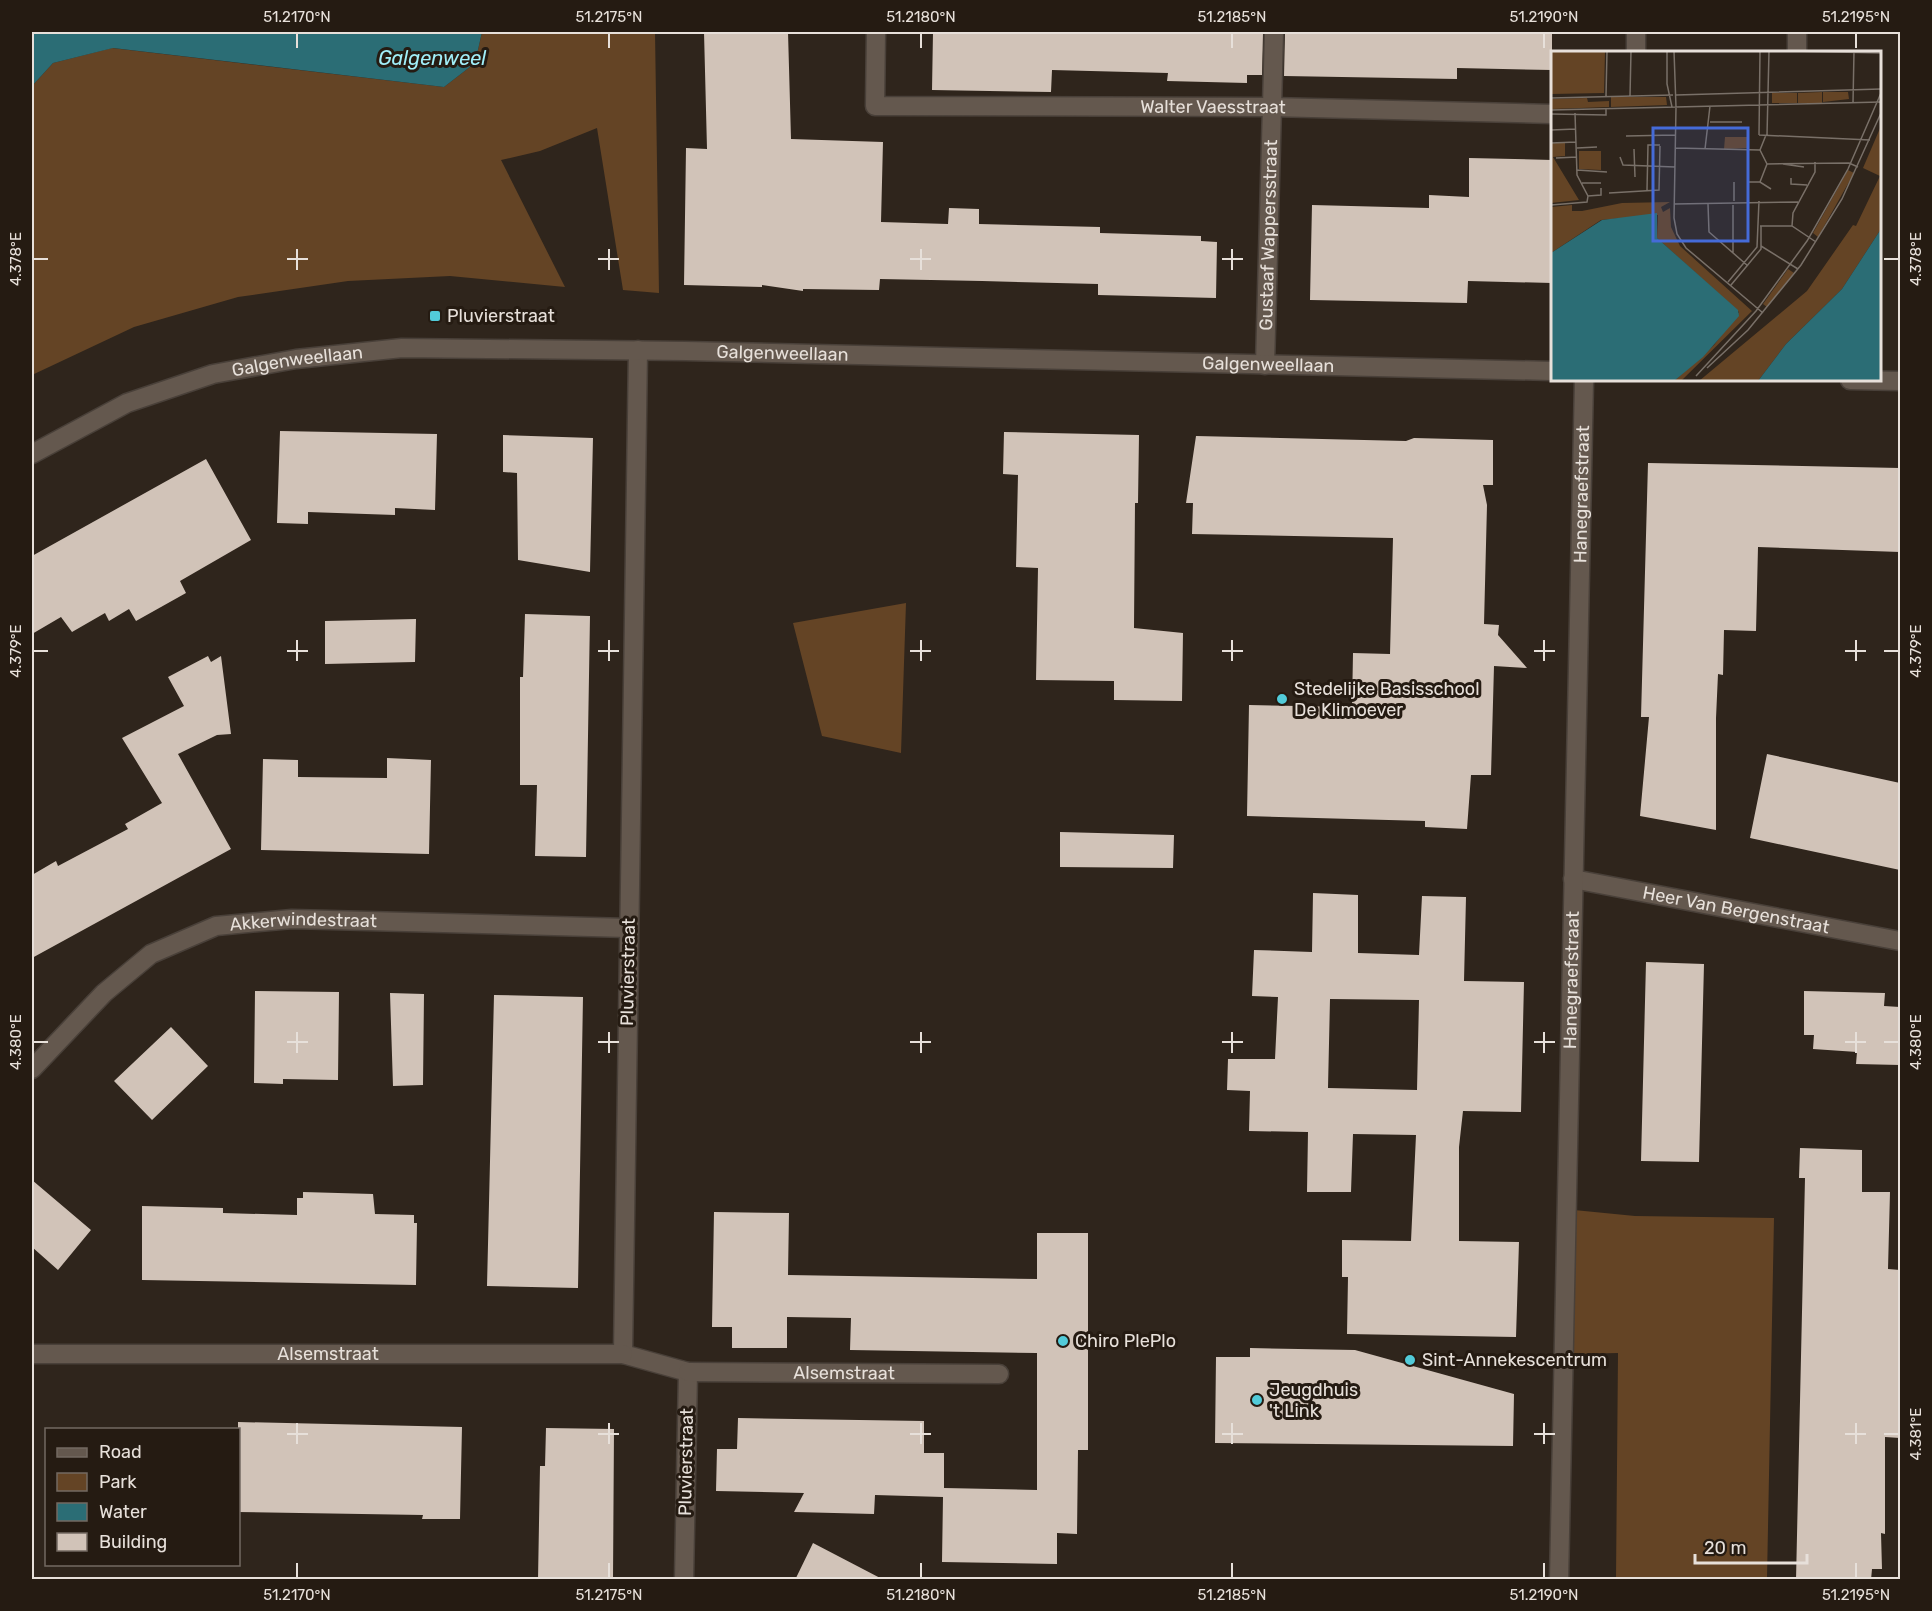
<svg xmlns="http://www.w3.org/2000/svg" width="1932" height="1611" font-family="Rubik,sans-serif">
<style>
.green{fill:#644425}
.water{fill:#2b6d75}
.building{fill:#d1c3b8;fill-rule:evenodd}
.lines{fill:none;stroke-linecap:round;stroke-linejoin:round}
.minor-casing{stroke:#494039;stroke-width:21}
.minor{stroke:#64584e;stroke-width:18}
.ticks{fill:none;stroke:#e7e0da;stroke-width:2}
.poi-dot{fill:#52cbd9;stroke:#251b12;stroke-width:2}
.labels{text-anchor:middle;stroke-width:6;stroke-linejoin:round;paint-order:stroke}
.street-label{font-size:18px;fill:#e7e0da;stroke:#251b12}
.poi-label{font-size:18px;fill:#e7e0da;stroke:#251b12;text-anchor:start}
.water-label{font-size:20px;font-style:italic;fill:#a1eff9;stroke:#251b12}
.inset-road{fill:none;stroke:#797068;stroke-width:1.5}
.view{fill:#456bd8;fill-opacity:0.15;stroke:#456bd8;stroke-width:3}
.inset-edge{fill:none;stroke:#e7e0da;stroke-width:3}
.neatline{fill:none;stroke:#e7e0da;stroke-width:2}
.ticks-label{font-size:15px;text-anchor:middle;fill:#e7e0da}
</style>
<rect width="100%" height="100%" fill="#2f251c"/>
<!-- green -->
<path class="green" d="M482 32H655L659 293 623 290 597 128 540 151 501 160 565 287 450 276 348 281 238 297 134 327 32 375V86L53 63 112 48 444 87 475 63Z
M906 603 901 753 822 736 793 623Z
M1574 1210 1635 1216 1774 1218 1767 1579H1616L1618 1353 1574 1354Z"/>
<!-- water -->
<path class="water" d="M32 32H482L475 63 444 87 113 48 53 63 32 86Z"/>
<!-- building -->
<path class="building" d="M704 32H788L791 139 883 142 881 222 948 224 949 208 979 209V224L1100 227V233L1201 236V241L1217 242 1216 298 1098 295V284L982 281 880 279 879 290 803 289V291L762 285V287L684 285 686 148 707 149Z
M933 32 1263 33 1262 75H1247V83L1167 81 1168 73 1052 70 1051 92 932 90Z
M1300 32H1552V70L1457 68V79L1284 76 1285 34H1300Z
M1469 158 1552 160V283L1468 281 1467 303 1310 300 1312 205 1429 208V195L1469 197Z
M280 431 437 434 435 510 395 508V515L308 512V524L277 523Z
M1004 432 1139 435 1138 503H1135L1134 628 1183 633 1182 701 1114 700V681L1036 680 1038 568 1016 567 1018 475 1003 474Z
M503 435 593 438 590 572 518 560 517 473 503 472Z
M1196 436 1406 441 1414 438 1493 440V485H1483L1487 505 1484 624 1499 625 1498 635 1527 668 1494 666 1491 775H1471L1467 829 1425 827V821L1247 816 1249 705 1352 707 1353 653 1390 654 1393 538 1192 534 1193 503H1186Z
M206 459 251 540 180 581 186 593 136 621 129 609 109 621 105 613 72 632 61 617 32 634V556Z
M1648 463 1900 468V552L1758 547 1756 631 1724 630 1723 675 1718 674 1716 718V830L1640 816 1649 717H1641Z
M525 614 590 616 586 857 535 856 537 785H520V677H523Z
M416 619 415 662 325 664V621Z
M208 656 211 662 221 656 231 734 217 735 178 754 231 849 32 958V875L56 861 58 866 128 829 125 824 162 803 122 738 184 706 168 677Z
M1767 754 1900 783V870L1750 838Z
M387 758 431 760 429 854 261 850 263 759 298 760V777L387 778Z
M1060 832 1174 835 1173 868 1060 867Z
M1313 893 1358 895V953L1419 955 1422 896 1466 897 1464 981 1524 982 1521 1112 1463 1111 1459 1147V1241L1519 1242 1516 1337 1347 1334 1348 1277H1342V1240L1411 1241 1416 1135 1353 1134 1351 1192H1307L1308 1132 1249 1131 1250 1091 1227 1090 1228 1059H1275L1278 997 1252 996 1254 950 1312 952ZM1330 999 1419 1000 1417 1090 1328 1088Z
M1646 962 1704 964 1699 1162 1641 1161Z
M255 991 339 992 338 1080 283 1079V1084L254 1083Z
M1804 991 1885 993 1884 1006 1900 1007V1065L1856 1064 1857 1052 1813 1049 1814 1035H1804Z
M390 993 424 994 423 1085 393 1086Z
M494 995 583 997 578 1288 487 1286Z
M171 1027 208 1066 152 1120 114 1081Z
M1800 1148 1862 1150V1192H1890L1888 1269 1900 1270V1438L1885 1437V1534L1881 1533 1882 1569H1872L1871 1580H1796L1805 1178H1799Z
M32 1180 91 1230 58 1270 32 1247Z
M303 1192 373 1194 375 1214 414 1215V1223H417L416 1285 142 1280V1206L223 1208V1213L297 1215V1198H303Z
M714 1212 789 1213 788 1275 1037 1279V1233H1088V1450H1078L1077 1534 1057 1533V1564L942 1562 943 1497 875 1495 874 1514 794 1512 804 1493 716 1491 717 1449H737L738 1418 924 1421V1453H944V1488L1037 1490V1353L850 1350 851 1318 787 1317V1348H732V1327H712Z
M1250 1348 1355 1350 1514 1394 1513 1446 1215 1443 1216 1357H1250Z
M238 1422 462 1427 460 1519H422L423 1515 238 1512Z
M546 1428 614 1429 613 1580H538L540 1466H545Z
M813 1543 884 1580H795Z"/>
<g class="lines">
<!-- minor casing -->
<g class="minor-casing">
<g id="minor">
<path id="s1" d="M876 32 875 106 1271 107 1552 114"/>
<path d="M1797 32V52"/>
<path d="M1636 52V32"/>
<path d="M638 350 623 1354 688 1372 684 1580"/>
<path id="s2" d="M1265 365 1274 32"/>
<path d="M1850 380 1900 381"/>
<path id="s3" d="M32 454 127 403 213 374 296 359 402 348 685 351 1552 371"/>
<path id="s4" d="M1573 879 1900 941"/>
<path id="s5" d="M32 1069 104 993 151 954 216 926 292 919 628 928"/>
<path id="s6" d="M32 1354H623"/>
<path id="s7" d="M688 1372 999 1374"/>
<path id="s8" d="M1559 1580 1584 380"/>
</g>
</g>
<!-- minor -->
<use href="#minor" class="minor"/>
</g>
<!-- ticks -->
<path class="ticks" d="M297 33V48M609 33V48M921 33V48M1232 33V48M1544 33V48M1856 33V48M297 249V270M609 249V270M921 249V270M1232 249V270M33 259H48M287 259H308M598 259H619M910 259H931M1222 259H1243M1884 259H1899M297 640V661M609 640V661M921 640V661M1232 640V661M1544 640V661M1856 640V661M33 651H48M287 651H308M598 651H619M910 651H931M1222 651H1243M1534 651H1555M1845 651H1866M1884 651H1899M297 1032V1053M609 1032V1053M921 1032V1053M1232 1032V1053M1544 1032V1053M1856 1032V1053M33 1042H48M287 1042H308M598 1042H619M910 1042H931M1222 1042H1243M1534 1042H1555M1845 1042H1866M1884 1042H1899M297 1423V1444M609 1423V1444M921 1423V1444M1232 1423V1444M1544 1423V1444M1856 1423V1444M287 1434H308M598 1434H619M910 1434H931M1222 1434H1243M1534 1434H1555M1845 1434H1866M1884 1434H1899M297 1563V1578M609 1563V1578M921 1563V1578M1232 1563V1578M1544 1563V1578M1856 1563V1578"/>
<!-- markers -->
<g class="poi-dot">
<rect x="429" y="310" width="12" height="12" rx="3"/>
<circle cx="1282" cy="699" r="6"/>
<circle cx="1063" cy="1341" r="6"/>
<circle cx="1410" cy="1360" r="6"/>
<circle cx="1257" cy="1400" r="6"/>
</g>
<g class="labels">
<!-- street labels -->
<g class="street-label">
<text dy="6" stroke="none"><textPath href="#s1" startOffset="412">Walter Vaesstraat</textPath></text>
<text dy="6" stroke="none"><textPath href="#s2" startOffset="130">Gustaaf Wappersstraat</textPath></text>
<text dy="6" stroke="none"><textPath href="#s3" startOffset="770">Galgenweellaan</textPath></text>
<text dy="6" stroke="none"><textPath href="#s3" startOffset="284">Galgenweellaan</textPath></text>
<text dy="6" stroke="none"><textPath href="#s3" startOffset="1256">Galgenweellaan</textPath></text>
<text dy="6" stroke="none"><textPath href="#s8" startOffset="1086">Hanegraefstraat</textPath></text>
<text dy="6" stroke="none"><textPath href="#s4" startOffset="166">Heer Van Bergenstraat</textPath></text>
<text dy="6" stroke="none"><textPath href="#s5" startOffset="324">Akkerwindestraat</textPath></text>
<text transform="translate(628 972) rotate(-89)" y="6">Pluvierstraat</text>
<text dy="6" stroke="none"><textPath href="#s8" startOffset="600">Hanegraefstraat</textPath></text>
<text dy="6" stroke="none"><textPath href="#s6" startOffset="296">Alsemstraat</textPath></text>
<text dy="6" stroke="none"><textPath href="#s7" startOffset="156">Alsemstraat</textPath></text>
<text transform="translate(686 1462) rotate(-89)" y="6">Pluvierstraat</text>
</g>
<!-- poi labels -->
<g class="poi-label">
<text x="447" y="322">Pluvierstraat</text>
<text x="1294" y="695">Stedelijke Basisschool<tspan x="1294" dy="21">De Klimoever</tspan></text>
<text x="1075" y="1347">Chiro PlePlo</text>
<text x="1422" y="1366">Sint-Annekescentrum</text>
<text x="1269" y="1396">Jeugdhuis<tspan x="1269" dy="21">'t Link</tspan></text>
</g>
<!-- water labels -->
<g class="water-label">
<text x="432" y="65">Galgenweel</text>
</g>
</g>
<!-- overview -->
<g transform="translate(1551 51)">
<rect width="330" height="330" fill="#2f251c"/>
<path d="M0 0H54L53 42 0 43ZM271 41V52H247V42ZM272 41H297L298 48 272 51ZM221 42H246V52H221ZM60 46H115L116 54 60 56ZM36 47 37 51 58 50V56L0 58V48ZM330 75V178L291 238 235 293 207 330H148L256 240 302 174 305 175 329 125 312 117ZM174 86H198V97L173 98ZM0 92H14V105L2 106 28 149 0 152ZM28 100H50V119L28 118ZM297 119 303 122 267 186 262 182ZM119 151 110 156 112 161 119 157 120 176 129 195 201 260 130 330H123L163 294 188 261 106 187 107 164 50 169 0 202V156L21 154V160H31L71 152ZM237 218 243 222 216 256 212 253Z" fill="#644425"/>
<path d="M106 162V187L187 259 188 265 152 306 123 330H0V202L51 169ZM330 178V330H207L235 293 291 238Z" fill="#2b6d75"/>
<path class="inset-road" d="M116 0V33L121 56M240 0 330 2M125 44 330 38M55 45 56 0M79 45 80 0M0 47 122 44M302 52 303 0M0 59 125 56 123 0M24 62 26 124 37 145 50 144V137M0 63 55 64V58M159 71H191M0 79 25 78M208 84 319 89M208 84 209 0M216 84 218 0M75 85 124 84M0 92 25 91M26 97 46 96M124 97 209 99M83 98 84 126M154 98 159 55M69 106 72 114 124 116M5 107 26 106M216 113 298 112 307 116M232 113 253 116M26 119 56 121M240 127V133L256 134M196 131H209L220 138M209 131 216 113 209 99 215 84M31 132H50M96 139 97 94H109M58 142 108 139 109 95M183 150V131M123 153 247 151M157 153 158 181 197 215M0 154 36 151 37 145M209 175H241L265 191M241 175 242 162 264 121V111M210 195 247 218M182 202V154M177 231 206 196 208 150M180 234 210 198V175M212 262 135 197 126 183 123 167 125 56 330 51M156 317 197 279 250 214 291 148 330 62M145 325 205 260 256 190 297 118 330 42"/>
<path class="view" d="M102 77H197V190H102Z"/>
<rect width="330" height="330" class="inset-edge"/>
</g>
<!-- border -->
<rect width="1932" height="1611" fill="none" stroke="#251b12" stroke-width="66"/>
<!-- legend -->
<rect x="45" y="1428" width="195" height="138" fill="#251b12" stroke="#736a62" stroke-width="1.5"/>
<rect x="57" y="1448" width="30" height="9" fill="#64584e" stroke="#736a62" stroke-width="1.5"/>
<text x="99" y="1458" font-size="18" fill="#e7e0da">Road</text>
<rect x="57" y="1473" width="30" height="18" fill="#644425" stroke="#736a62" stroke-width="1.5"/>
<text x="99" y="1488" font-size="18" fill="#e7e0da">Park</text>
<rect x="57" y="1503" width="30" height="18" fill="#2b6d75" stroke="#736a62" stroke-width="1.5"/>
<text x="99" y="1518" font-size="18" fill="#e7e0da">Water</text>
<rect x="57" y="1533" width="30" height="18" fill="#d1c3b8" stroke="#736a62" stroke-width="1.5"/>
<text x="99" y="1548" font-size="18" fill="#e7e0da">Building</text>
<!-- scale -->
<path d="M1695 1554v9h112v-9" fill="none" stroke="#e7e0da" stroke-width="3"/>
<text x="1704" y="1554" font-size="18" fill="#e7e0da" stroke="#251b12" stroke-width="4.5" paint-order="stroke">20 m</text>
<rect x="33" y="33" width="1866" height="1545" class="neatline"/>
<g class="ticks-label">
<text x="297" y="22">51.2170°N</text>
<text x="609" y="22">51.2175°N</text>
<text x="921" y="22">51.2180°N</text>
<text x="1232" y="22">51.2185°N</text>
<text x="1544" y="22">51.2190°N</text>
<text x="1856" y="22">51.2195°N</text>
<text transform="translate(1916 259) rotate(-90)" y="5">4.378°E</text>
<text transform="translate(16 259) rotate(-90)" y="5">4.378°E</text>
<text transform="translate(1916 651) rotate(-90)" y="5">4.379°E</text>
<text transform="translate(16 651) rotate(-90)" y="5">4.379°E</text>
<text transform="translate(1916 1042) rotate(-90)" y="5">4.380°E</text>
<text transform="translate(16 1042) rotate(-90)" y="5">4.380°E</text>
<text transform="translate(1916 1434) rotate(-90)" y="5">4.381°E</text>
<text x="297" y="1600">51.2170°N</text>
<text x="609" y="1600">51.2175°N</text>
<text x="921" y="1600">51.2180°N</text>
<text x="1232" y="1600">51.2185°N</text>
<text x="1544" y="1600">51.2190°N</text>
<text x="1856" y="1600">51.2195°N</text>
</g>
</svg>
